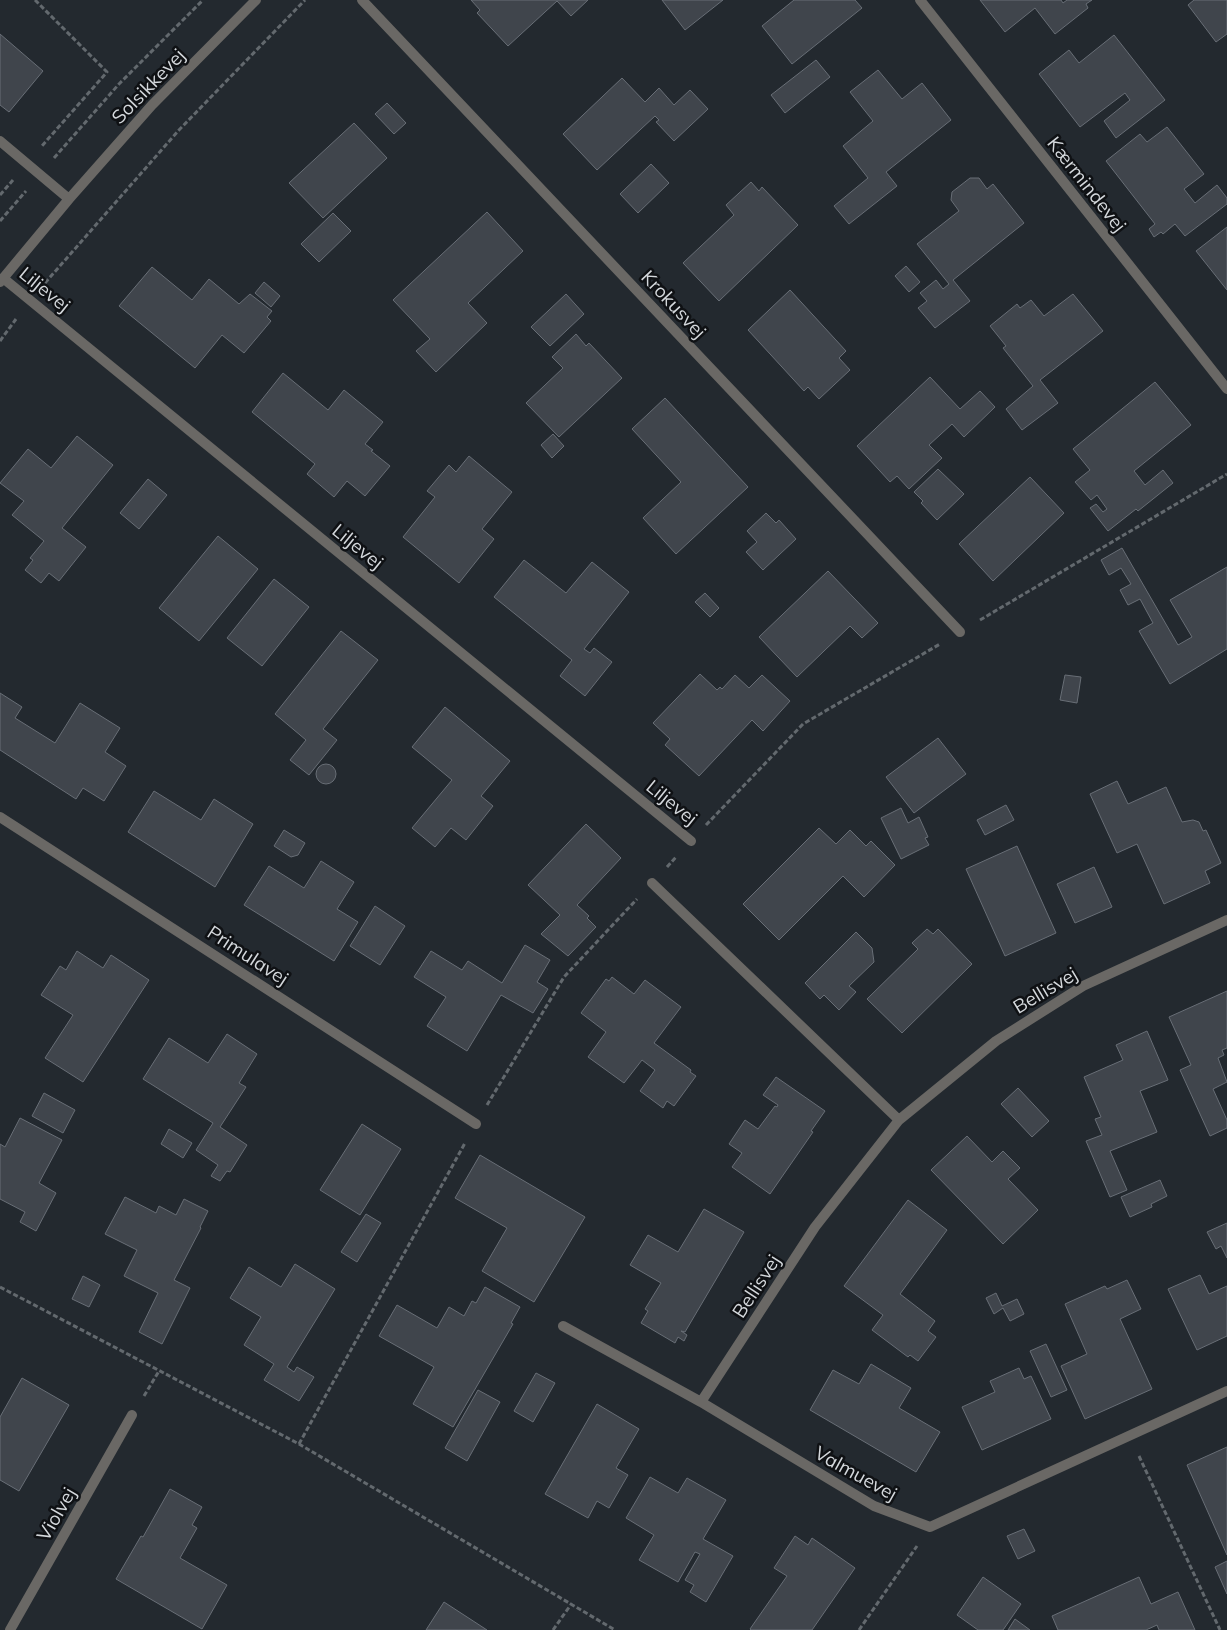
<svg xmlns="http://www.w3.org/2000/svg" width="1227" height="1630" font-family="Mulish,sans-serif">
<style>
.building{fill:#40454c;stroke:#686e76}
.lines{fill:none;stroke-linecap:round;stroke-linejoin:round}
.path{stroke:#63696e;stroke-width:3;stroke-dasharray:5 2.5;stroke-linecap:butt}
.minor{stroke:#6a6865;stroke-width:10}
.labels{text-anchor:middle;stroke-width:5;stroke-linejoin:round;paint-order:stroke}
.street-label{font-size:19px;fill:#d4d8dc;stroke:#0f1114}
</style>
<rect width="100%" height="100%" fill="#23292f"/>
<!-- building -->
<path class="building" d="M471 0H588L571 16 557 1 508 46 477 13 480 10Z
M662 0H723L685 30Z
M794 0H855L862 8 792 64 762 26Z
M980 0H1061L1063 3 1067 0H1092L1086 4 1088 8 1055 34 1035 8 1005 32Z
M1194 0H1227V34L1216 42 1188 5Z
M0 34 43 71 9 112 0 105Z
M1114 35 1165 100 1116 138 1104 121 1130 100 1125 93 1080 127 1039 74 1069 50 1079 63Z
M816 60 830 77 785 113 771 95Z
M878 70 902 99 922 83 951 120 886 172 897 186 849 224 834 206 868 178 843 146 873 121 850 92Z
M622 78 645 102 659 88 674 105 690 90 708 109 674 141 656 122 659 120 655 116 597 170 563 134Z
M387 103 406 123 394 134 375 114Z
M354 123 387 158 323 218 289 183Z
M1167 127 1204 174 1184 189 1195 203 1217 185 1227 198V204L1185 236 1175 224 1163 234 1161 232 1154 237 1149 229 1155 224 1106 161 1140 134 1147 142Z
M651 164 669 183 638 213 620 194Z
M970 178H979L987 189 993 184 1024 223 953 280 970 301 935 328 918 308 927 301 920 293 936 280 943 289 949 284 917 244 959 211 951 200 952 192Z
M751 182 759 191 762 187 798 225 719 301 683 263 734 215 726 205Z
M487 212 523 251 468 303 487 323 436 372 416 351 430 339 393 300Z
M333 213 351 231 319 262 301 244Z
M1227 227V290L1196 251Z
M906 266 920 282 909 292 895 276Z
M152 267 192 300 209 279 239 304 250 294 272 311 267 317 271 321 244 353 222 335 195 368 119 306Z
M264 282 280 296 271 307 255 293Z
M790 290 846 351 839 358 850 370 819 399 808 387 804 391 748 330Z
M566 294 584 314 550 346 531 327Z
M1073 294 1103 331 1040 380 1058 403 1022 430 1006 409 1033 386 1003 348 1006 346 990 326 1017 304 1020 308 1031 300 1044 316Z
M576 334 586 346 589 343 622 378 559 437 526 403 563 368 552 357Z
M283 373 328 410 344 390 383 422 365 444 373 450 371 451 390 466 365 496 347 481 334 497 307 474 315 464 252 412Z
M930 377 960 409 980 391 995 407 964 437 952 424 929 445 942 458 909 489 897 476 890 482 857 446Z
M1155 382 1191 425 1134 471 1145 485 1163 470 1173 483 1138 511 1136 509 1108 531 1090 508 1096 504 1103 512 1107 509 1097 495 1091 500 1075 482 1090 470 1073 449Z
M665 398 748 487 676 554 643 518 681 482 632 429Z
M553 434 564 446 552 458 541 445Z
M77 436 113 465 62 528 86 547 59 581 49 573 41 583 25 570 33 560 30 558 44 541 12 515 24 501 0 483 28 449 51 468Z
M469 456 512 492 482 529 494 539 459 583 403 537 435 497 427 491 449 465 456 472Z
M938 469 964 494 937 520 921 503 923 501 914 492Z
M1030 477 1064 513 993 581 959 544Z
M148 479 167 495 139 529 120 513Z
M766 513 776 523 779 520 796 539 763 570 746 552 757 542 747 531Z
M218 536 258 569 199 641 159 608Z
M1122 548 1178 645 1192 637 1170 600 1227 567V649L1170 684 1139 631 1153 623 1140 599 1128 605 1120 590 1131 584 1121 568 1109 575 1101 560Z
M524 560 566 593 592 562 629 592 584 649 590 653 594 648 612 662 585 696 560 676 572 660 494 597Z
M828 571 878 623 862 638 850 626 797 677 759 637Z
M274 579 309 607 262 666 227 638Z
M705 593 719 608 710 617 695 602Z
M341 631 378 660 323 729 337 740 309 775 290 760 306 740 275 714Z
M700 674 717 690 720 687 722 689 735 675 749 688 762 675 790 701 763 731 752 720 699 776 665 745 670 739 653 723Z
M1065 675 1081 677 1077 703 1060 700Z
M0 693 22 707 15 718 55 743 80 703 120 728 105 752 126 766 104 801 83 788 76 799 0 750Z
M445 707 510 761 481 796 493 806 466 840 451 828 435 847 412 828 452 780 412 747Z
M938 738 966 774 914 813 886 777Z
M316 774a10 10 0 1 1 20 0a10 10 0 1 1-20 0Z
M1117 781 1128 804 1166 787 1182 822 1193 820 1199 822 1203 831 1206 830 1221 863 1205 871 1210 883 1164 904 1137 844 1117 853 1090 794Z
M154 791 201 820 214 799 253 824 215 887 128 832Z
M1006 805 1014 820 985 835 977 820Z
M901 808 908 823 919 817 928 837 925 838 929 845 901 859 881 818Z
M586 824 621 858 577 905 589 916 587 918 596 927 568 956 541 934 560 915 528 885Z
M819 828 836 844 850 830 866 846 871 841 895 865 864 897 843 876 779 940 743 904Z
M284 830 305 843 298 855 291 857 274 846Z
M1017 846 1056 933 1005 956 966 869Z
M321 861 354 882 337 909 358 922 334 961 244 905 269 866 304 888Z
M1094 867 1112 907 1075 923 1057 884Z
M375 906 405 926 380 965 350 946Z
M927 929 933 934 938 929 972 964 902 1033 867 999 918 949 912 943Z
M856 932 872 948 874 962 849 986 856 992 839 1010 824 995 820 999 805 983Z
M525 945 550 960 537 982 548 989 533 1013 501 995 467 1051 427 1026 446 997 414 977 431 951 462 970 468 961 502 983Z
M77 951 103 968 111 955 149 980 83 1082 45 1058 73 1015 41 995 60 966 66 970Z
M612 977 634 994 645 980 681 1007 654 1043 691 1070 690 1072 696 1076 674 1106 667 1101 663 1108 640 1091 655 1070 642 1060 624 1083 588 1057 606 1032 581 1013 606 979 609 981Z
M1227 991V1048L1222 1050 1224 1055 1218 1058 1227 1082 1213 1089 1227 1120V1128L1210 1136 1180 1070 1191 1065 1169 1017Z
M1147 1031 1168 1080 1140 1091 1157 1132 1110 1151 1127 1190 1110 1197 1086 1141 1102 1135 1095 1119 1101 1117 1084 1077 1123 1060 1116 1045Z
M227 1034 257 1054 239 1083 246 1087 220 1127 247 1145 230 1172 227 1171 220 1181 211 1176 218 1165 196 1150 213 1123 143 1079 169 1038 208 1063Z
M776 1077 825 1111 811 1131 813 1132 770 1194 732 1167 742 1153 729 1144 745 1120 758 1129 775 1106 777 1107 778 1105 763 1095Z
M1018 1088 1049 1121 1032 1137 1001 1104Z
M44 1093 75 1110 63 1133 32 1116Z
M20 1118 62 1140 39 1183 56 1193 36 1231 20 1222 25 1212 0 1199V1144L5 1147Z
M362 1124 401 1149 360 1215 320 1190Z
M169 1129 192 1143 183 1158 161 1144Z
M967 1136 992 1162 1003 1151 1020 1168 1008 1179 1038 1210 1003 1244 931 1170Z
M480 1155 585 1217 534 1302 482 1271 507 1228 455 1198Z
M1160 1180 1167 1196 1151 1204 1152 1207 1130 1217 1121 1197Z
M125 1197 156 1213 159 1206 176 1215 184 1199 208 1211 200 1227 201 1228 174 1280 190 1288 162 1344 139 1332 158 1293 124 1276 137 1250 105 1234Z
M908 1200 947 1230 900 1294 935 1321 928 1331 936 1337 918 1361 910 1355 908 1357 872 1330 883 1315 844 1286Z
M704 1209 744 1232 685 1332 681 1331 687 1335 684 1341 678 1337 675 1343 641 1323 648 1311 645 1309 661 1283 630 1265 648 1235 678 1252Z
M366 1214 381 1223 357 1262 341 1252Z
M1227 1223V1258L1221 1246 1216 1249 1207 1232Z
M295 1264 335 1289 287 1367 294 1372 297 1367 314 1377 299 1401 264 1380 274 1364 244 1345 261 1317 230 1298 249 1267 281 1287Z
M1200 1275 1209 1294 1227 1286V1336L1197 1350 1168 1289Z
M83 1276 100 1285 89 1307 72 1299Z
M1127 1280 1141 1309 1120 1319 1152 1389 1085 1419 1061 1366 1087 1354 1065 1304 1105 1286 1107 1289Z
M485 1287 520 1307 511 1323 513 1324 453 1427 413 1404 434 1367 379 1336 397 1305 437 1328 449 1307 464 1316 472 1301 476 1303Z
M996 1293 1002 1306 1017 1299 1024 1314 1010 1321 1003 1308 994 1314 986 1298Z
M1046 1344 1067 1390 1051 1397 1030 1351Z
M871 1364 911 1388 899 1408 940 1432 916 1472 810 1410 833 1370 859 1384Z
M1019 1368 1024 1379 1031 1376 1051 1419 982 1450 962 1407 995 1392 990 1381Z
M536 1373 555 1383 533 1422 514 1411Z
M22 1378 69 1405 19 1491 0 1480V1417Z
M478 1390 500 1402 467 1461 445 1448Z
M597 1404 639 1429 616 1468 628 1475 609 1508 597 1501 588 1518 545 1494Z
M1227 1447V1555L1187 1465Z
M650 1477 678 1493 687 1478 726 1500 703 1539 733 1556 706 1602 690 1592 694 1585 685 1580 700 1554 695 1552 678 1582 639 1560 654 1535 626 1518Z
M170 1489 202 1507 192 1525 197 1528 180 1558 227 1585 202 1629 116 1579 141 1536 143 1537Z
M1024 1529 1035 1551 1018 1559 1007 1536Z
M795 1536 808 1545 812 1538 855 1568 812 1630H751L750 1629 787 1576 774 1568Z
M1227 1561V1594L1215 1567Z
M983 1577 1021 1604 1003 1630H978L957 1615Z
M1139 1577 1151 1604 1178 1592 1195 1630H1159L1157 1625 1146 1630H1058L1052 1616Z
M444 1602 487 1630H426Z
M1015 1619 1030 1630H1008Z"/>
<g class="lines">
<!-- path -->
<path class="path" d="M35 0 107 72 41 147
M54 158 119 84 203 0
M0 195 13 180
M0 221 26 191
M45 283 179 130 305 0
M0 341 16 319
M980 620 1227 474
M706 825 803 724 940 644
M667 867 676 857
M487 1105 564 977 637 899
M0 1287 299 1444 615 1630
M144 1396 159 1371
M299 1444 465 1143
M1139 1456 1220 1630
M553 1630 572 1603
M859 1630 917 1546"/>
<!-- minor -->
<path class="minor" d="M362 0 960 632
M920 0 1227 389
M0 141 69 199
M3 278 691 841
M0 282 69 199 152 105 256 0
M0 817 476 1124
M652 883 899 1120
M563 1326 701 1402 874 1506 930 1527 1227 1391
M701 1402 815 1227 899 1120 996 1041 1083 986 1227 920
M10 1630 132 1415"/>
</g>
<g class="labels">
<!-- street labels -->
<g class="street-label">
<text transform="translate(148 86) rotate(-46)" y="7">Solsikkevej</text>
<text transform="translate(1087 184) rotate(52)" y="7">Kærmindevej</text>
<text transform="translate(45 289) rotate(39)" y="7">Liljevej</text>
<text transform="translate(674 304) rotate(47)" y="7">Krokusvej</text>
<text transform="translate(358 546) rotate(39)" y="7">Liljevej</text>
<text transform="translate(672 802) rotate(39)" y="7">Liljevej</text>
<text transform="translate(248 955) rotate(33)" y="7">Primulavej</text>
<text transform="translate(1045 990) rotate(-31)" y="7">Bellisvej</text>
<text transform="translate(756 1286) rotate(-57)" y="7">Bellisvej</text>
<text transform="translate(856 1473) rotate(29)" y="7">Valmuevej</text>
<text transform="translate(56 1514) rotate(-60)" y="7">Violvej</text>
</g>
</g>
</svg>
